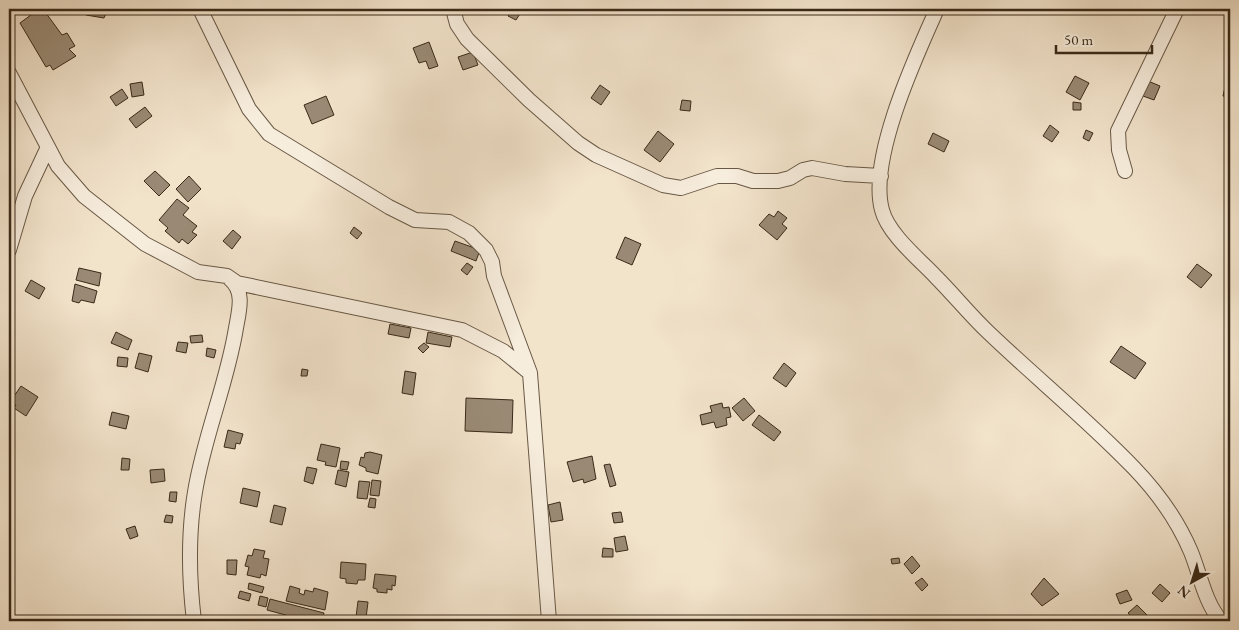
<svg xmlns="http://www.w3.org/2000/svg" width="1239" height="630" font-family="'EB Garamond',serif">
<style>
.building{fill:#9a8a75;stroke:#3a2a18}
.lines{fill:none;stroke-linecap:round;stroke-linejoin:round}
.minor-casing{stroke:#685845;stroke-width:16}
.minor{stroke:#f7eddd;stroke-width:14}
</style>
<rect width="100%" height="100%" fill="#f2e3cb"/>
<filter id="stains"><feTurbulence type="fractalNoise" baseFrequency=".004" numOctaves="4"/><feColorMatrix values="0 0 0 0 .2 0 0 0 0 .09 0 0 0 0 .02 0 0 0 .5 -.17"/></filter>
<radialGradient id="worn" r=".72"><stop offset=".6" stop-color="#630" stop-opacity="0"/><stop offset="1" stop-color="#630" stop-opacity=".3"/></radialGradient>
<!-- building -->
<path class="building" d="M39 9H43L62 35 67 33 75 46 69 49 76 56 53 70 50 65 46 67 20 23Z
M86 9H108L104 18 86 15Z
M512 9H523L516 20 508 16Z
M429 42 438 66 429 69 426 61 419 63 413 48Z
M473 52 478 65 463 70 458 57Z
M1075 76 1089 83 1080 100 1066 92Z
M1148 81 1160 86 1154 100 1143 96Z
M142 82 144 95 132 97 130 84Z
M600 85 610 92 601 105 591 98Z
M1225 87 1230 88V98L1223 96Z
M122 89 128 98 116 106 110 97Z
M326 96 334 115 312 124 304 105Z
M682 100 691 101 690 111 680 110Z
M1073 102 1081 103V110H1073Z
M145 107 152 116 136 128 129 119Z
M1050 125 1059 132 1052 142 1043 136Z
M1086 130 1093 133 1089 141 1083 138Z
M658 131 674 144 660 162 644 150Z
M933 133 949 141 944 152 928 144Z
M155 171 170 185 159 196 144 181Z
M189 176 201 189 188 202 176 189Z
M177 199 189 208 183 215 197 226 192 232 197 235 188 244 182 239 179 243 165 231 168 228 159 220Z
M778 211 787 218 782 224 787 228 777 240 759 225 769 214 774 217Z
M354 227 362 233 357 239 350 233Z
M233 230 241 237 232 249 223 241Z
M625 237 641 244 632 265 616 258Z
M455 241 480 250 476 261 451 251Z
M467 263 473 267 467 275 461 270Z
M1197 264 1212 275 1201 288 1187 277Z
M79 268 101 273 99 286 76 280Z
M31 280 45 288 39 299 25 291Z
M75 284 97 291 94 303 81 300 79 303 72 301Z
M390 324 411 328 409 338 388 334Z
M116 332 132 340 128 350 111 343Z
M428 332 452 337 450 347 426 343Z
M202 335 203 342 191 343 190 336Z
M178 342 188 343 186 353 176 351Z
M424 343 429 347 423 353 418 348Z
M1121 346 1146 363 1135 379 1110 362Z
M207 348 216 350 214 358 206 356Z
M139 353 152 356 148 372 135 368Z
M118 357 128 358 127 367 117 366Z
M784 363 796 373 786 387 773 378Z
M302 369 308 370 307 376H301Z
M405 371 416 373 413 395 402 393Z
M21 386 38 397 26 416 14 408 16 405 10 402Z
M466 398 513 400 512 433 465 431Z
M744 398 755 411 743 421 732 408Z
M722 403 723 408 729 407 731 417 726 418 727 425 716 428 714 422 702 425 700 415 712 412 710 406Z
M112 412 129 416 126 429 109 425Z
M759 415 781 432 774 441 752 425Z
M228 430 243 434 240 444 236 443 235 449 224 447Z
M321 444 340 448 336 467 325 465 326 462 317 460Z
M370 452 382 455 378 474 366 471V468L359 465 361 457 364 458 365 453Z
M592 456 596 479 584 483 583 479 573 482 567 462Z
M122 458 130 459 129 470H121Z
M341 461 349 462 347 470 340 469Z
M610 464 616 485 610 487 604 465Z
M307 467 317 469 313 484 304 481Z
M164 469 165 481 151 483 150 470Z
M338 470 349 472 346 487 335 484Z
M372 480 381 481 379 496 370 495Z
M359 481 370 482 367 499 357 498Z
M243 488 260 492 257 507 240 503Z
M170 492H177L176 502 169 501Z
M370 498 376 499 375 508 368 507Z
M560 502 563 520 551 522 548 505Z
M274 505 286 508 282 525 270 522Z
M621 512 623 522 614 523 612 513Z
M166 515 173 516 172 523 164 522Z
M135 526 138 536 130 539 126 529Z
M625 536 628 550 616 552 614 538Z
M603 548 613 549V557H602Z
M254 549 265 551 263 558 269 559 266 576 261 574 260 578 247 575 249 567 245 566 248 555 252 556Z
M912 556 920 566 912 574 904 564Z
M899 558 900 563 892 564 891 559Z
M227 560H237L236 575 227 574Z
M341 562 366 564 365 580H358L357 584 346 583V579L340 578Z
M375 574 396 576 395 586 392 585V590L387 589V593L377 592V589L373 588Z
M922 578 928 585 922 591 915 583Z
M1044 578 1059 594 1042 606 1031 594Z
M249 583 264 587 262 593 248 589Z
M1160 584 1170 593 1162 602 1152 593Z
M290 586 300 589 299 593 304 595 305 590 313 592 314 588 328 592 325 610 286 601Z
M1127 590 1132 600 1120 604 1116 594Z
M240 591 251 594 249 601 238 598Z
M260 596 268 598 266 607 258 605Z
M270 599 324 613 322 621H308L267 610Z
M358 601 368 602 366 618 356 617Z
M1137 605 1150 618 1147 621H1135L1128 613Z
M272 616 279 617 278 621H271Z"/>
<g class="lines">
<!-- minor casing -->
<g class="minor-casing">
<path id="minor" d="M200 9 249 109 269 134 389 207 415 220 449 222 469 233 486 250 492 262 494 276 530 373
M453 9 457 24 467 39 529 100 578 143 596 155 663 185 681 188 717 176H737L753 181H778L790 178 803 170 812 168 845 174 881 176
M937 9C916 56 868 159 882 210 888 234 920 260 936 277 954 295 970 315 988 332 1036 378 1088 420 1134 468 1158 493 1178 521 1191 552 1200 574 1205 603 1221 621
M9 73 58 166 84 196 145 244 198 272 227 276 237 283 462 330 503 351 530 373 549 621
M1125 171 1119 150 1118 131 1177 9
M9 250 25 196 48 147
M194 621C189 579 188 534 195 492 204 436 227 384 236 328 239 311 245 291 230 279"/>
</g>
<!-- minor -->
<use href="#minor" class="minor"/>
</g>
<!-- margin -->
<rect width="1239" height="630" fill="none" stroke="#f2e3cb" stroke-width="30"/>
<rect x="10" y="10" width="1219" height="610" fill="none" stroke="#3a2a18" stroke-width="2.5"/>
<rect x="15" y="15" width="1209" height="600" fill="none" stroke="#3a2a18"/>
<!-- north arrow -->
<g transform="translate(1192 582) rotate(219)" stroke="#f7eddd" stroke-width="4" paint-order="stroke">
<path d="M0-4L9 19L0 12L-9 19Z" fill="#3a2a18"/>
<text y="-8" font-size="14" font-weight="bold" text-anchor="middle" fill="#3a2a18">N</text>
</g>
<!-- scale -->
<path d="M1056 45v8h96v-8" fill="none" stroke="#3a2a18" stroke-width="2.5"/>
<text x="1064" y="45" font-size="15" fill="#3a2a18" stroke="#f7eddd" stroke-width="4" paint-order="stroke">50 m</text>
<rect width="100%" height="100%" filter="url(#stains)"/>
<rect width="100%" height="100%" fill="url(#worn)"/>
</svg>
